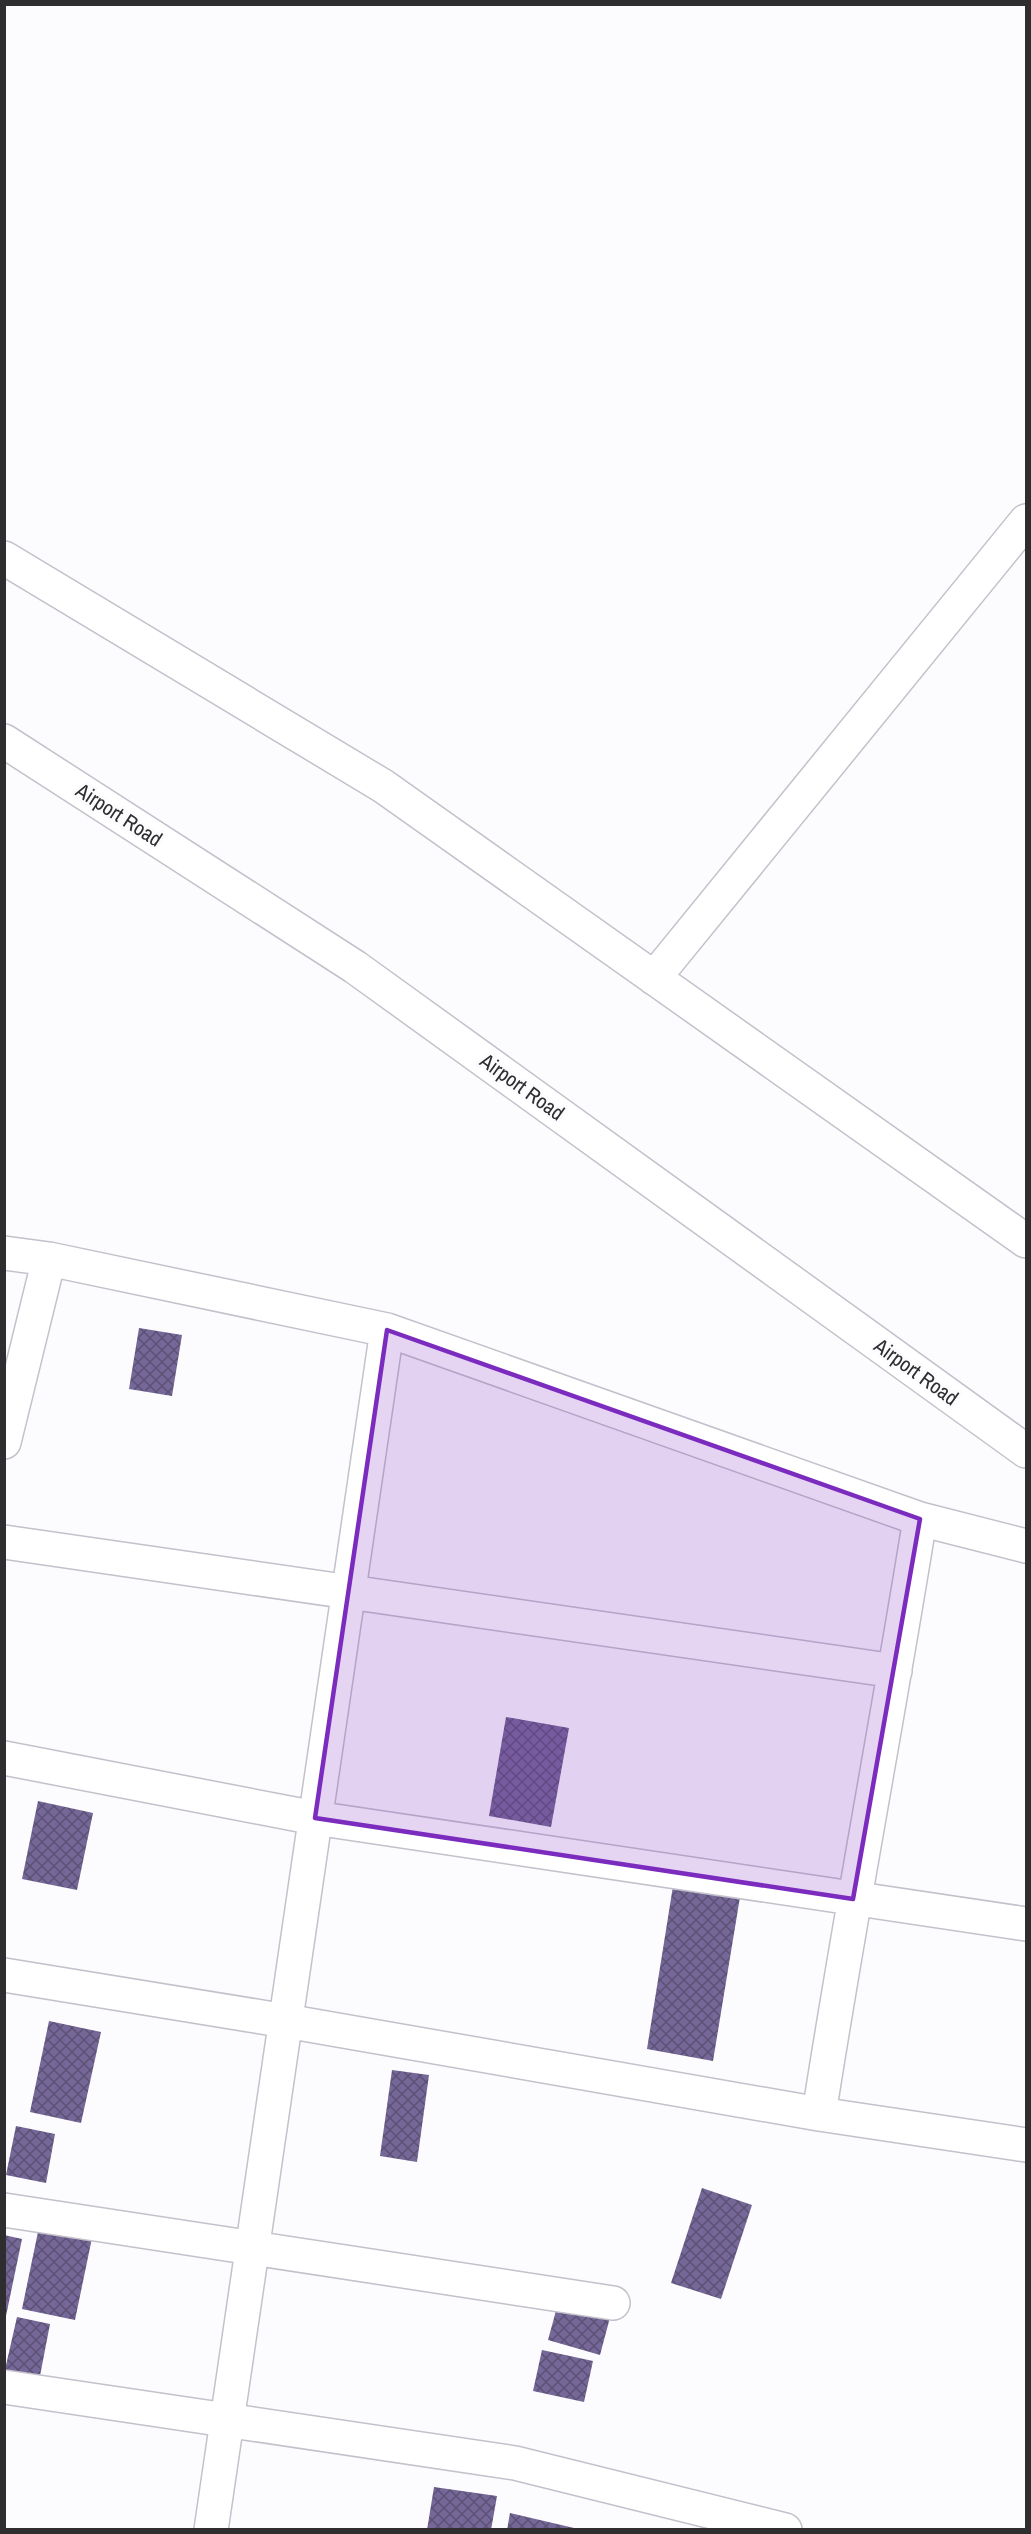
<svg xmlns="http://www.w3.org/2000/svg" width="1031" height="2534" font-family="'Archivo Narrow',sans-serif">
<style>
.building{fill:url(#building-cross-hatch)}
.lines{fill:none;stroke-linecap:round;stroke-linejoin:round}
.minor-casing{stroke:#c3c1cb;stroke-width:36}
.major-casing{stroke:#c3c1cb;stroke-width:36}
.minor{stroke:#fff;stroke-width:33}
.major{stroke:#fff;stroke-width:33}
.marked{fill:#7b2cbf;fill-opacity:0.2;stroke:#7b2cbf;stroke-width:4.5;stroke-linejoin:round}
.labels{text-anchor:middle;stroke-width:6;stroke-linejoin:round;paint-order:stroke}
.street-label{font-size:21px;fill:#2e2d30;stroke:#fcfbfd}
</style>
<defs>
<pattern id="building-cross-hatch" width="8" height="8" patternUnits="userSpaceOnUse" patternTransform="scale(1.5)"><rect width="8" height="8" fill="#756797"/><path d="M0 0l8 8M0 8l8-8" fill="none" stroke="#5b5175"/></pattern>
</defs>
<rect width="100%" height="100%" fill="#fcfbfd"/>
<!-- building -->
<path class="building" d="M139 1328 182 1335 172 1396 129 1389Z
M506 1717 569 1728 551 1827 489 1816Z
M38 1801 93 1813 77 1890 22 1879Z
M673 1886 740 1897 713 2061 647 2049Z
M49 2021 101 2032 81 2123 30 2112Z
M392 2070 429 2075 417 2162 380 2156Z
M16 2126 55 2134 46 2183 6 2175Z
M702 2188 752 2205 721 2299 671 2283Z
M39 2227 92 2238 75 2320 22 2309Z
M4 2235 22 2239 6 2316H4Z
M560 2296 612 2310 600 2355 548 2340Z
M17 2317 50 2324 39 2381 4 2374Z
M542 2350 593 2361 584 2402 533 2391Z
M434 2487 497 2496 491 2530H427Z
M510 2513 574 2528 573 2530H507Z"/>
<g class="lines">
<!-- minor casing -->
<g class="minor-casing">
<path id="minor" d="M654 978 1026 521
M4 1253 49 1259 387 1330 920 1519 1026 1546
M4 1442 49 1259
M4 1542 895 1671
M4 1758 315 1818 1026 1924
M4 1975 286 2021 819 2114C850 1915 888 1718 920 1519
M819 2114 1026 2145
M4 2210 613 2303
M4 2387 515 2463 785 2530
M211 2530 387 1330"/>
</g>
<!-- major casing -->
<g class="major-casing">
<path id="major" d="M4 558 383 786 1026 1241
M4 741 355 967 1026 1451"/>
</g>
<!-- minor -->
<use href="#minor" class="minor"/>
<!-- major -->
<use href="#major" class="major"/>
</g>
<!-- marked area -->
<path class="marked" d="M387 1330 920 1519 853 1899 315 1818Z"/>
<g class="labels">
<!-- street labels -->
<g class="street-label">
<text transform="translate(119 815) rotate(33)" y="7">Airport Road</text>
<text transform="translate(522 1087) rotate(36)" y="7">Airport Road</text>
<text transform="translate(916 1372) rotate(36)" y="7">Airport Road</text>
</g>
</g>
<!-- border -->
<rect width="1031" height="2534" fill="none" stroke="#2e2d30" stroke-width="12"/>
</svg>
